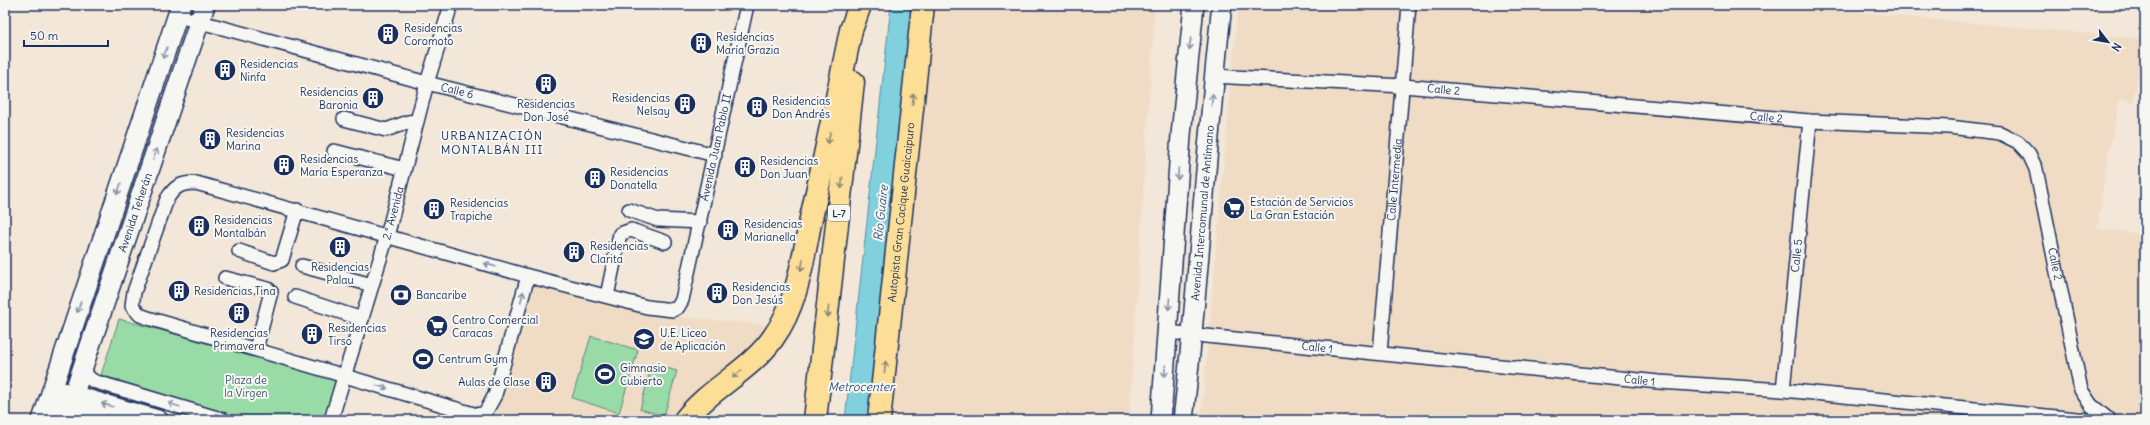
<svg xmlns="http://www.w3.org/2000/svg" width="2150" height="425" font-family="Delius,sans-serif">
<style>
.built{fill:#f0dcc5}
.green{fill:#99dba6;stroke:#5a8582}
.water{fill:#81d0de;stroke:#5890ab}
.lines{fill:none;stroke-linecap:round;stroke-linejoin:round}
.street-casing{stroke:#1b2f5e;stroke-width:16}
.secondary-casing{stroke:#1b2f5e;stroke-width:22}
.highway-casing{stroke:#1b2f5e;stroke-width:25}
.street{stroke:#f6f6f2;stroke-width:13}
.secondary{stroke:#f6f6f2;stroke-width:19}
.highway{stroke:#fdde96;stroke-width:22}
.oneway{stroke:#8892a8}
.oneway2{stroke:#8c867a}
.labels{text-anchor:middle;stroke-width:4;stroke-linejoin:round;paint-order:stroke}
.shield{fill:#f6f6f2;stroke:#5d6b8a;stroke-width:1}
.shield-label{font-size:10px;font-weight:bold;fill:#1b2f5e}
.poi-label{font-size:11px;fill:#1b2f5e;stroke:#f6f6f2;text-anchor:start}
.street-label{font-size:11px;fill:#1b2f5e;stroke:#f6f6f2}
.park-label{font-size:11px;fill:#3a5a70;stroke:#f6f6f2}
.neighbourhood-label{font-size:12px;letter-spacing:1px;fill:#1b2f5e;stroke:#f6f6f2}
.water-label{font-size:12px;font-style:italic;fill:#34577e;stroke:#f6f6f2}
</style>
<rect width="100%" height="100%" fill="#f2e7d8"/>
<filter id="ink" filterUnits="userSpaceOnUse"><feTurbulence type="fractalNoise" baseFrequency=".025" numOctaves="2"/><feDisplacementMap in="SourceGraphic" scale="8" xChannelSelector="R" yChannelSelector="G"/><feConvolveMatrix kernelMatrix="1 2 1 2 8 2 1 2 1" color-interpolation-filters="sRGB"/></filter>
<g filter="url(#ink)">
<!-- built -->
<path class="built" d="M933 5H1155L1129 420H886Z
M1238 5H1780L2145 39 2133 102 2120 99 2108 155 2097 229 2145 234V420H1201Z
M534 285 645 314 780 326 687 420H494Z"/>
<!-- green -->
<path class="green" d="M119 319 339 378 327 420H246L101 375Z
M591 336 638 350 619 413 572 398Z
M652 364 677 371 664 416 640 409Z"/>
<!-- water -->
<path class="water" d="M891 5H916L871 420H845Z"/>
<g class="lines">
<!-- street casing -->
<g class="street-casing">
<g id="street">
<path id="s1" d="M178 16 427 83 715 155"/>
<path id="s2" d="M1213 76 1403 86 1810 121 1949 127 2000 133 2018 142 2029 154 2036 169 2081 390 2091 405 2109 420"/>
<path d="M344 119 386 130 408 122 417 121"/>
<path d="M334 151 404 169"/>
<path d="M629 210 658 220 700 222"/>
<path d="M239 251 274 263 282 260 297 210"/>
<path d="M302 266 372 285"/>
<path id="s3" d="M528 276 495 395 485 413 477 415 148 318 140 315 132 306 134 292 167 199C175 186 181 183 196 183L528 276 647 307 673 310 678 307 682 300 747 5"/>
<path d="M225 278 268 289 271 292 256 349"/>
<path d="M607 296 620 234 631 230 665 242"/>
<path d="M295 297 362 319"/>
<path id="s4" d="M1167 332 1659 382 1783 390 2087 420"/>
<path id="s5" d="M1380 353 1409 5"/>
<path d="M84 364 87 376 93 381 224 420"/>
<path id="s6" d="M1783 390 1810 121"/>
<path id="s7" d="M331 420 387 236 427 83 451 5"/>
</g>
</g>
<!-- secondary casing -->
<g class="secondary-casing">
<g id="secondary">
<path d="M63 392 158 420"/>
<path d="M58 407 99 420"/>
<path d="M42 420 181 5"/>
<path id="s8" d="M65 420 205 5"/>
<path d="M1161 420 1181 135 1194 5"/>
<path id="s9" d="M1183 420C1199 282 1206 143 1222 5"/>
</g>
</g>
<!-- highway casing -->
<g class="highway-casing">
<g id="highway">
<path d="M685 420C710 388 750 371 773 338 799 302 803 255 812 214 826 153 838 92 851 30L860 5"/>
<path d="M815 420 853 82"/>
<path id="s10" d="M879 420 923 5"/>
</g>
</g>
<!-- street -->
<use href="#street" class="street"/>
<!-- secondary -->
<use href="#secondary" class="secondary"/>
<!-- highway -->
<use href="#highway" class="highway"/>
</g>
<!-- one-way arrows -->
<defs><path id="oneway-shaft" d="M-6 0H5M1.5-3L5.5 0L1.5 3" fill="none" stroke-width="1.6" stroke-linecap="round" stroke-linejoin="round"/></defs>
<g class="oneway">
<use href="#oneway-shaft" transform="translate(1190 44) rotate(97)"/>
<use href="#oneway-shaft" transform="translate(165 53) rotate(109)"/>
<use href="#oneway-shaft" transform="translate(1212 100) rotate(-86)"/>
<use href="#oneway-shaft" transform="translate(155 154) rotate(-71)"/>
<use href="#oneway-shaft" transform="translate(1178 174) rotate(94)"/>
<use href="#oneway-shaft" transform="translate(119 189) rotate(109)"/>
<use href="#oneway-shaft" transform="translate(490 265) rotate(-164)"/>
<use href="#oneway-shaft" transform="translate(522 297) rotate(-75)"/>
<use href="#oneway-shaft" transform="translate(1169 304) rotate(94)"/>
<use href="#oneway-shaft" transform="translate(79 307) rotate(108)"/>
<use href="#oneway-shaft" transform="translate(1165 371) rotate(94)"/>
<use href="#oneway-shaft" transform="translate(382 387) rotate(16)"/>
<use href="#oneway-shaft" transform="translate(107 405) rotate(-164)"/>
<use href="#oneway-shaft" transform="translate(174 405) rotate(-163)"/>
</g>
<g class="oneway2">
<use href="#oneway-shaft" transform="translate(913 99) rotate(-84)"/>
<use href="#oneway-shaft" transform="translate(829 138) rotate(102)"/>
<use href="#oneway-shaft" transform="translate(842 183) rotate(96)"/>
<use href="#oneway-shaft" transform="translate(802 265) rotate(102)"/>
<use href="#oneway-shaft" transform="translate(828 312) rotate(97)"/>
<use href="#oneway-shaft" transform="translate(885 367) rotate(-84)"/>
<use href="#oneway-shaft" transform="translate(737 374) rotate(140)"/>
</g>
</g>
<!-- icons -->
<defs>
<g id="building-disc" transform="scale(1.15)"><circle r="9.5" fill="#1b2f5e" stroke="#f6f6f2"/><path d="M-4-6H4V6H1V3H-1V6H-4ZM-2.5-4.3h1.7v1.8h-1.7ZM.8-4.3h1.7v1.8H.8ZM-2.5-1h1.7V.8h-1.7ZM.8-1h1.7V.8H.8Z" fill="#fff"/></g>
<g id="supermarket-disc" transform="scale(1.15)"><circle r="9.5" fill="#1b2f5e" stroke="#f6f6f2"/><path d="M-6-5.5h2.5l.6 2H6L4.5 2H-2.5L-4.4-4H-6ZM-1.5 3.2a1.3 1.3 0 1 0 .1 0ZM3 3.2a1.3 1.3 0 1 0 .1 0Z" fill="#fff"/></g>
<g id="bank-disc" transform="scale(1.15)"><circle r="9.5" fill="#1b2f5e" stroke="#f6f6f2"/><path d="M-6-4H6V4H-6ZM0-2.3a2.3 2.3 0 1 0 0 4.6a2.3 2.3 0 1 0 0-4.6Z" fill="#fff"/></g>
<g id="school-disc" transform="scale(1.15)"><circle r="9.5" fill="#1b2f5e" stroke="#f6f6f2"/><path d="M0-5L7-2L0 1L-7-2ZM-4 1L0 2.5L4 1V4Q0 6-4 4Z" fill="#fff"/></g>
<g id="stadium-disc" transform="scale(1.15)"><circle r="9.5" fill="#1b2f5e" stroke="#f6f6f2"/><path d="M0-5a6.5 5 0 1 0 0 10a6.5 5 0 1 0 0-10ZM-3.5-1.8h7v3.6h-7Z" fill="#fff"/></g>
</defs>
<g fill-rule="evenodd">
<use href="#building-disc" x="388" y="34"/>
<use href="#building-disc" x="701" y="43"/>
<use href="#building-disc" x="225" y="70"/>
<use href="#building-disc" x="546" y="84"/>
<use href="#building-disc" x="373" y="98"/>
<use href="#building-disc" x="685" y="104"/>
<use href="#building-disc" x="757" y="107"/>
<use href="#building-disc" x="210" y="139"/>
<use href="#building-disc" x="284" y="165"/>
<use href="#building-disc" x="745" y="167"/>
<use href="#building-disc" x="595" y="178"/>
<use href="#supermarket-disc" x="1234" y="208"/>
<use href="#building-disc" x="434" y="209"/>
<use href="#building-disc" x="199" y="226"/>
<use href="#building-disc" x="728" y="230"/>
<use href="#building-disc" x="340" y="247"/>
<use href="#building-disc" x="574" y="252"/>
<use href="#building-disc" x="179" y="291"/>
<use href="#building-disc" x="717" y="293"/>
<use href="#bank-disc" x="401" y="295"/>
<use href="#building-disc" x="239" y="313"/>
<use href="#supermarket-disc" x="437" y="326"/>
<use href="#building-disc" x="312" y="334"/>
<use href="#school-disc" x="644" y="339"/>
<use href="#stadium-disc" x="423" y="359"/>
<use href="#stadium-disc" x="605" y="374"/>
<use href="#building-disc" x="546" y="382"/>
</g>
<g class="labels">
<!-- shield labels -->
<rect class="shield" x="828" y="205" width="22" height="16" rx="3"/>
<g class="shield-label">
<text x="839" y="217">L-7</text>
</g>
<!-- poi labels -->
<g class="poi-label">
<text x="404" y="32">Residencias<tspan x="404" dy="13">Coromoto</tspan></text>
<text x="716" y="41">Residencias<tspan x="716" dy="13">María Grazia</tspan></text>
<text x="240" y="68">Residencias<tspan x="240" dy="13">Ninfa</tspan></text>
<text x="358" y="96" text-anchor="end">Residencias<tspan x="358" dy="13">Baronia</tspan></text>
<text x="670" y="102" text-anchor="end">Residencias<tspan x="670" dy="13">Nelsay</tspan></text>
<text x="772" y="105">Residencias<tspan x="772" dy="13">Don Andrés</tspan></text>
<text x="546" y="108" text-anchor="middle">Residencias<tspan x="546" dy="13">Don José</tspan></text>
<text x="226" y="137">Residencias<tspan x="226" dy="13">Marina</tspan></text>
<text x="300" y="163">Residencias<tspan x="300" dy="13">María Esperanza</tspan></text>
<text x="760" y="165">Residencias<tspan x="760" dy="13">Don Juan</tspan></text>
<text x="610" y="176">Residencias<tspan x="610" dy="13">Donatella</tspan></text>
<text x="1250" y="206">Estación de Servicios<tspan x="1250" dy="13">La Gran Estación</tspan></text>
<text x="450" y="207">Residencias<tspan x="450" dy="13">Trapiche</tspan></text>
<text x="214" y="224">Residencias<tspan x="214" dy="13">Montalbán</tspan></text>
<text x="744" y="228">Residencias<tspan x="744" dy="13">Marianella</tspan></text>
<text x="590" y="250">Residencias<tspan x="590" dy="13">Clarita</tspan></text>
<text x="340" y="271" text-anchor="middle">Residencias<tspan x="340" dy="13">Palau</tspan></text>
<text x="732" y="291">Residencias<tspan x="732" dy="13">Don Jesús</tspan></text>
<text x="194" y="295">Residencias Tina</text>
<text x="416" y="299">Bancaribe</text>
<text x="452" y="324">Centro Comercial<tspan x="452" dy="13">Caracas</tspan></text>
<text x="328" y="332">Residencias<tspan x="328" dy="13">Tirso</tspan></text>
<text x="239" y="337" text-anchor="middle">Residencias<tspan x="239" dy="13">Primavera</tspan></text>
<text x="660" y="337">U.E. Liceo<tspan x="660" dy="13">de Aplicación</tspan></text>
<text x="438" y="363">Centrum Gym</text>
<text x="620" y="372">Gimnasio<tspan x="620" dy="13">Cubierto</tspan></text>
<text x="530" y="386" text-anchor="end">Aulas de Clase</text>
</g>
<!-- street labels -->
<g class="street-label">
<text dy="4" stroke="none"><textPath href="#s2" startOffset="231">Calle 2</textPath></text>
<text dy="4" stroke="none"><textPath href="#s1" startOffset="289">Calle 6</textPath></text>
<text dy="4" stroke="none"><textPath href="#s2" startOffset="555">Calle 2</textPath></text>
<text dy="4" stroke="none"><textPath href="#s3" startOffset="1328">Avenida Juan Pablo II</textPath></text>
<text dy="4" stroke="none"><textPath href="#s5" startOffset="174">Calle Intermedia</textPath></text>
<text dy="4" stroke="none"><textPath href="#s8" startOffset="219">Avenida Teherán</textPath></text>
<text dy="4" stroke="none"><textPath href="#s7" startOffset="216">2.° Avenida</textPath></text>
<text dy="4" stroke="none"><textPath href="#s10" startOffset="209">Autopista Gran Cacique Guaicaipuro</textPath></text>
<text dy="4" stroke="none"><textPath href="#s9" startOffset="208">Avenida Intercomunal de Antímano</textPath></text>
<text dy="4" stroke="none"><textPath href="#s6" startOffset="135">Calle 5</textPath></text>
<text dy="4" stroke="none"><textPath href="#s2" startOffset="939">Calle 2</textPath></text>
<text dy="4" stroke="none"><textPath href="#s4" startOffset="151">Calle 1</textPath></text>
<text dy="4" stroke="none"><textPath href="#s4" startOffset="475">Calle 1</textPath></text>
</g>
<!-- park labels -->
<g class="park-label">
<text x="246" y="384">Plaza de<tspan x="246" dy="13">la Virgen</tspan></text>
</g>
<!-- neighbourhood labels -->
<g class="neighbourhood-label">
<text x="492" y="140">URBANIZACIÓN<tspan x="492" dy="14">MONTALBÁN III</tspan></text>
</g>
<!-- water labels -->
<g class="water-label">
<text transform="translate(881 213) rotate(-84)" y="4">Río Guaire</text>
<text x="861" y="391">Metrocenter</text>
</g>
</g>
<!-- margin -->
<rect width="2150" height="425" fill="none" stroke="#f6f6f2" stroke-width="20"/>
<rect x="10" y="10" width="2130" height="405" fill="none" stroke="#1b2f5e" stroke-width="1.5" filter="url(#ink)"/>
<!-- north arrow -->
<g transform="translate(2108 42) rotate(121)" stroke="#f6f6f2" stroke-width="3" paint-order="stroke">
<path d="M0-3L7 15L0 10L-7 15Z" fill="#1b2f5e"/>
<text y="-6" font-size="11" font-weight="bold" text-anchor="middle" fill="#1b2f5e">N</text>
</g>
<!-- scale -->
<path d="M24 40v6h84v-6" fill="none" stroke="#1b2f5e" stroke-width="2"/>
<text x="30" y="40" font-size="12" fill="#1b2f5e" stroke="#f6f6f2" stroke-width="3" paint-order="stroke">50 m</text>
</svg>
